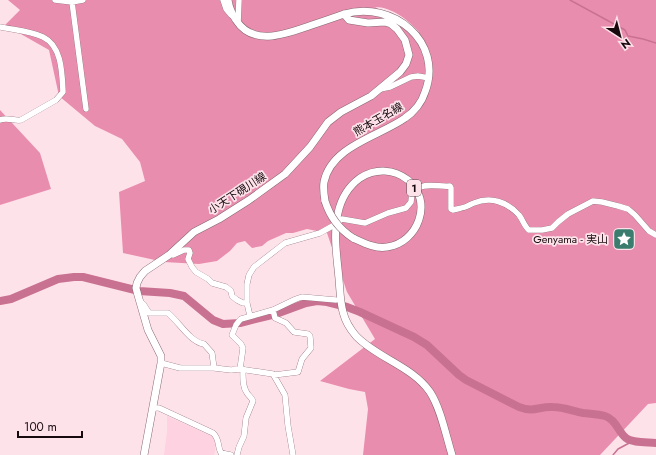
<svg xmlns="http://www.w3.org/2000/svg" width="656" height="455" font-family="Jost,'Noto Sans JP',sans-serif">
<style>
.built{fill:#fed2e0}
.forest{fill:#e98dae;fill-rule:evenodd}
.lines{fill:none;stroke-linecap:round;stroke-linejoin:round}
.stream{stroke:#c97191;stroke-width:1.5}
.river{stroke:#c97191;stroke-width:8}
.minor-casing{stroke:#866771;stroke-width:6}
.major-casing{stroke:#866771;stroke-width:8}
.minor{stroke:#fff;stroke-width:5.5}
.major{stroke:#fff;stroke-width:7}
.major-bridge-casing{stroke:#866771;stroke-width:8;stroke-linecap:butt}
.major-bridge{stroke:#fff;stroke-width:7}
.labels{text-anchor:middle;stroke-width:3.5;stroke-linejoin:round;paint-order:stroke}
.shield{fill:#fee2ea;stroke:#5c4b50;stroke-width:1}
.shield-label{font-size:10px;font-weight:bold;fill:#160a0e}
.street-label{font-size:11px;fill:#160a0e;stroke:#fee2ea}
.poi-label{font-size:11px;fill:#160a0e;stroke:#fee2ea;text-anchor:end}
</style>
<rect width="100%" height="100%" fill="#fee2ea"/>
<!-- built -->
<path class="built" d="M167 416 214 437 216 446 214 455H164L167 432Z"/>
<!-- forest -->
<path class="forest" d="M8 0H656V403L648 404 600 455H363L368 409 365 392 349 389 320 381 375 339 347 292 327 233 307 229 293 233H286L268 241 262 246 252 248 245 241 237 243 230 251 217 261 199 264 164 262 123 253 119 192 145 181 140 162 122 139 95 126 59 96 49 50 5 25 20 10ZM375 7C392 7 408 20 419 32Z
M0 110 40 153 51 189 0 205Z"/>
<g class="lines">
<!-- stream -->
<path class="stream" d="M570 0 625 30 628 36 643 39 656 43
M613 455 618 449 633 441"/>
<!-- river -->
<path class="river" d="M0 301 11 299 58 279 74 277H83L139 291 170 293 184 296 213 320 223 324 240 323 276 314 306 303 317 301 327 302 347 307 360 312 414 337 427 345 459 375 466 380 519 407C535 413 539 406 553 407 563 407 573 411 583 413 591 414 598 414 605 416 616 419 618 432 626 438 632 443 648 442 656 443"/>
<!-- minor casing -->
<g class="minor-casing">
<path id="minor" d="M55 0 72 2 83 0
M223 0 226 9 231 15
M72 2 86 109
M238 23 239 0
M0 27C14 30 30 31 43 37 62 46 62 73 63 92L56 100 21 120C14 121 7 117 0 120
M380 89 390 87 411 77 418 76 429 78
M419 188C426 183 441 187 450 186L451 188V209L453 210C457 209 462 208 465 207 468 206 471 204 474 203 491 196 507 202 519 215 523 220 524 226 529 230H542L552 228 558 222 568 214 593 201 602 202 618 206 628 209 635 215 649 231 656 235
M173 255 184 250H189L190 253 188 259 192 267 196 272 208 279 212 283 226 287 231 291 232 296 237 300 243 303H247
M140 301 144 305 149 313H168C179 322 190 342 204 344L212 353 214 368
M273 310 275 318 286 323 294 332 308 334 310 336 311 348 302 359 298 372 274 375
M250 316 247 303V284L249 275 254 267 285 243 320 233 336 224 342 219 365 223 388 213 406 208 411 202 412 193
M161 363 180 368H214L231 370 240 369 273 374 285 395 288 426 293 455
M240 369 243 348 241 344 232 335 236 325 239 321 241 319 273 310 296 299 302 297 336 300
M153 408H159L213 433C220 439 217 446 221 453L231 455
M237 455 239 447 244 436 246 418 253 401C251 397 249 396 247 393 242 386 243 377 243 369"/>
</g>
<!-- major casing -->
<g class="major-casing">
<path id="major" d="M228 0C229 7 232 14 236 20 253 47 286 34 309 26 321 22 333 18 344 14 393 0 444 42 425 92 422 102 414 112 405 118 380 136 331 146 324 182 323 188 324 195 325 201
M353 238C364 243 375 249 387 247 418 243 434 201 408 180 394 169 376 168 360 178 349 186 341 199 338 213 333 234 337 257 339 279 340 290 340 301 343 312 345 320 350 329 356 336 377 358 412 366 430 392 441 409 446 436 452 455
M144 455 161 363V356L148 330 137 292 136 288 137 283 140 277 145 271 169 255 194 232 219 219 249 200 285 174 310 147 328 122 341 112 371 96 400 72 406 64 409 55 405 40 397 29 391 24 385 22 368 23 349 20 344 14"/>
</g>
<!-- minor -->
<use href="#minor" class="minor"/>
<!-- major -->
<use href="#major" class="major"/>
<!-- major-bridge casing -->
<g class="major-bridge-casing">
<path id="major-bridge" d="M325 201C330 217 339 229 353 238"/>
</g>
<!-- major-bridge -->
<use href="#major-bridge" class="major-bridge"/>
</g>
<!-- icons -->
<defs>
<g id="sight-square" transform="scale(1.15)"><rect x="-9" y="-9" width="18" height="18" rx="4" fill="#3a7d6f" stroke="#fee2ea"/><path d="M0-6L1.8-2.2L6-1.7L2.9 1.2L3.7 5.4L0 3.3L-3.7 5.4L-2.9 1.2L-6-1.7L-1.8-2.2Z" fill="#fff"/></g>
</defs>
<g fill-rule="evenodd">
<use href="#sight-square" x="624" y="239"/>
</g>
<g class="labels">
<!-- shield labels -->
<rect class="shield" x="407" y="180" width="14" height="16" rx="3"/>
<g class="shield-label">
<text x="414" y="192">1</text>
</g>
<!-- street labels -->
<g class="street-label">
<text transform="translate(378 119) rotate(-30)" y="4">熊本玉名線</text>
<text transform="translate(237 193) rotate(-33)" y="4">小天下硯川線</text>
</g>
<!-- poi labels -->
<g class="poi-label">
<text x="608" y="243">Genyama - 実山</text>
</g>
</g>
<!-- north arrow -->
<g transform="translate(620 36) rotate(144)" stroke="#fee2ea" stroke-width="3" paint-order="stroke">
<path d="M0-3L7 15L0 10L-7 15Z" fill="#160a0e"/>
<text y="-6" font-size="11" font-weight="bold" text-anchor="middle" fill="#160a0e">N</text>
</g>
<!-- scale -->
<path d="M18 431v6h64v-6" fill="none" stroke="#160a0e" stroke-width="2"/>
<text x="24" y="431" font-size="12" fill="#160a0e" stroke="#fee2ea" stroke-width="3" paint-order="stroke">100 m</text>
</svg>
